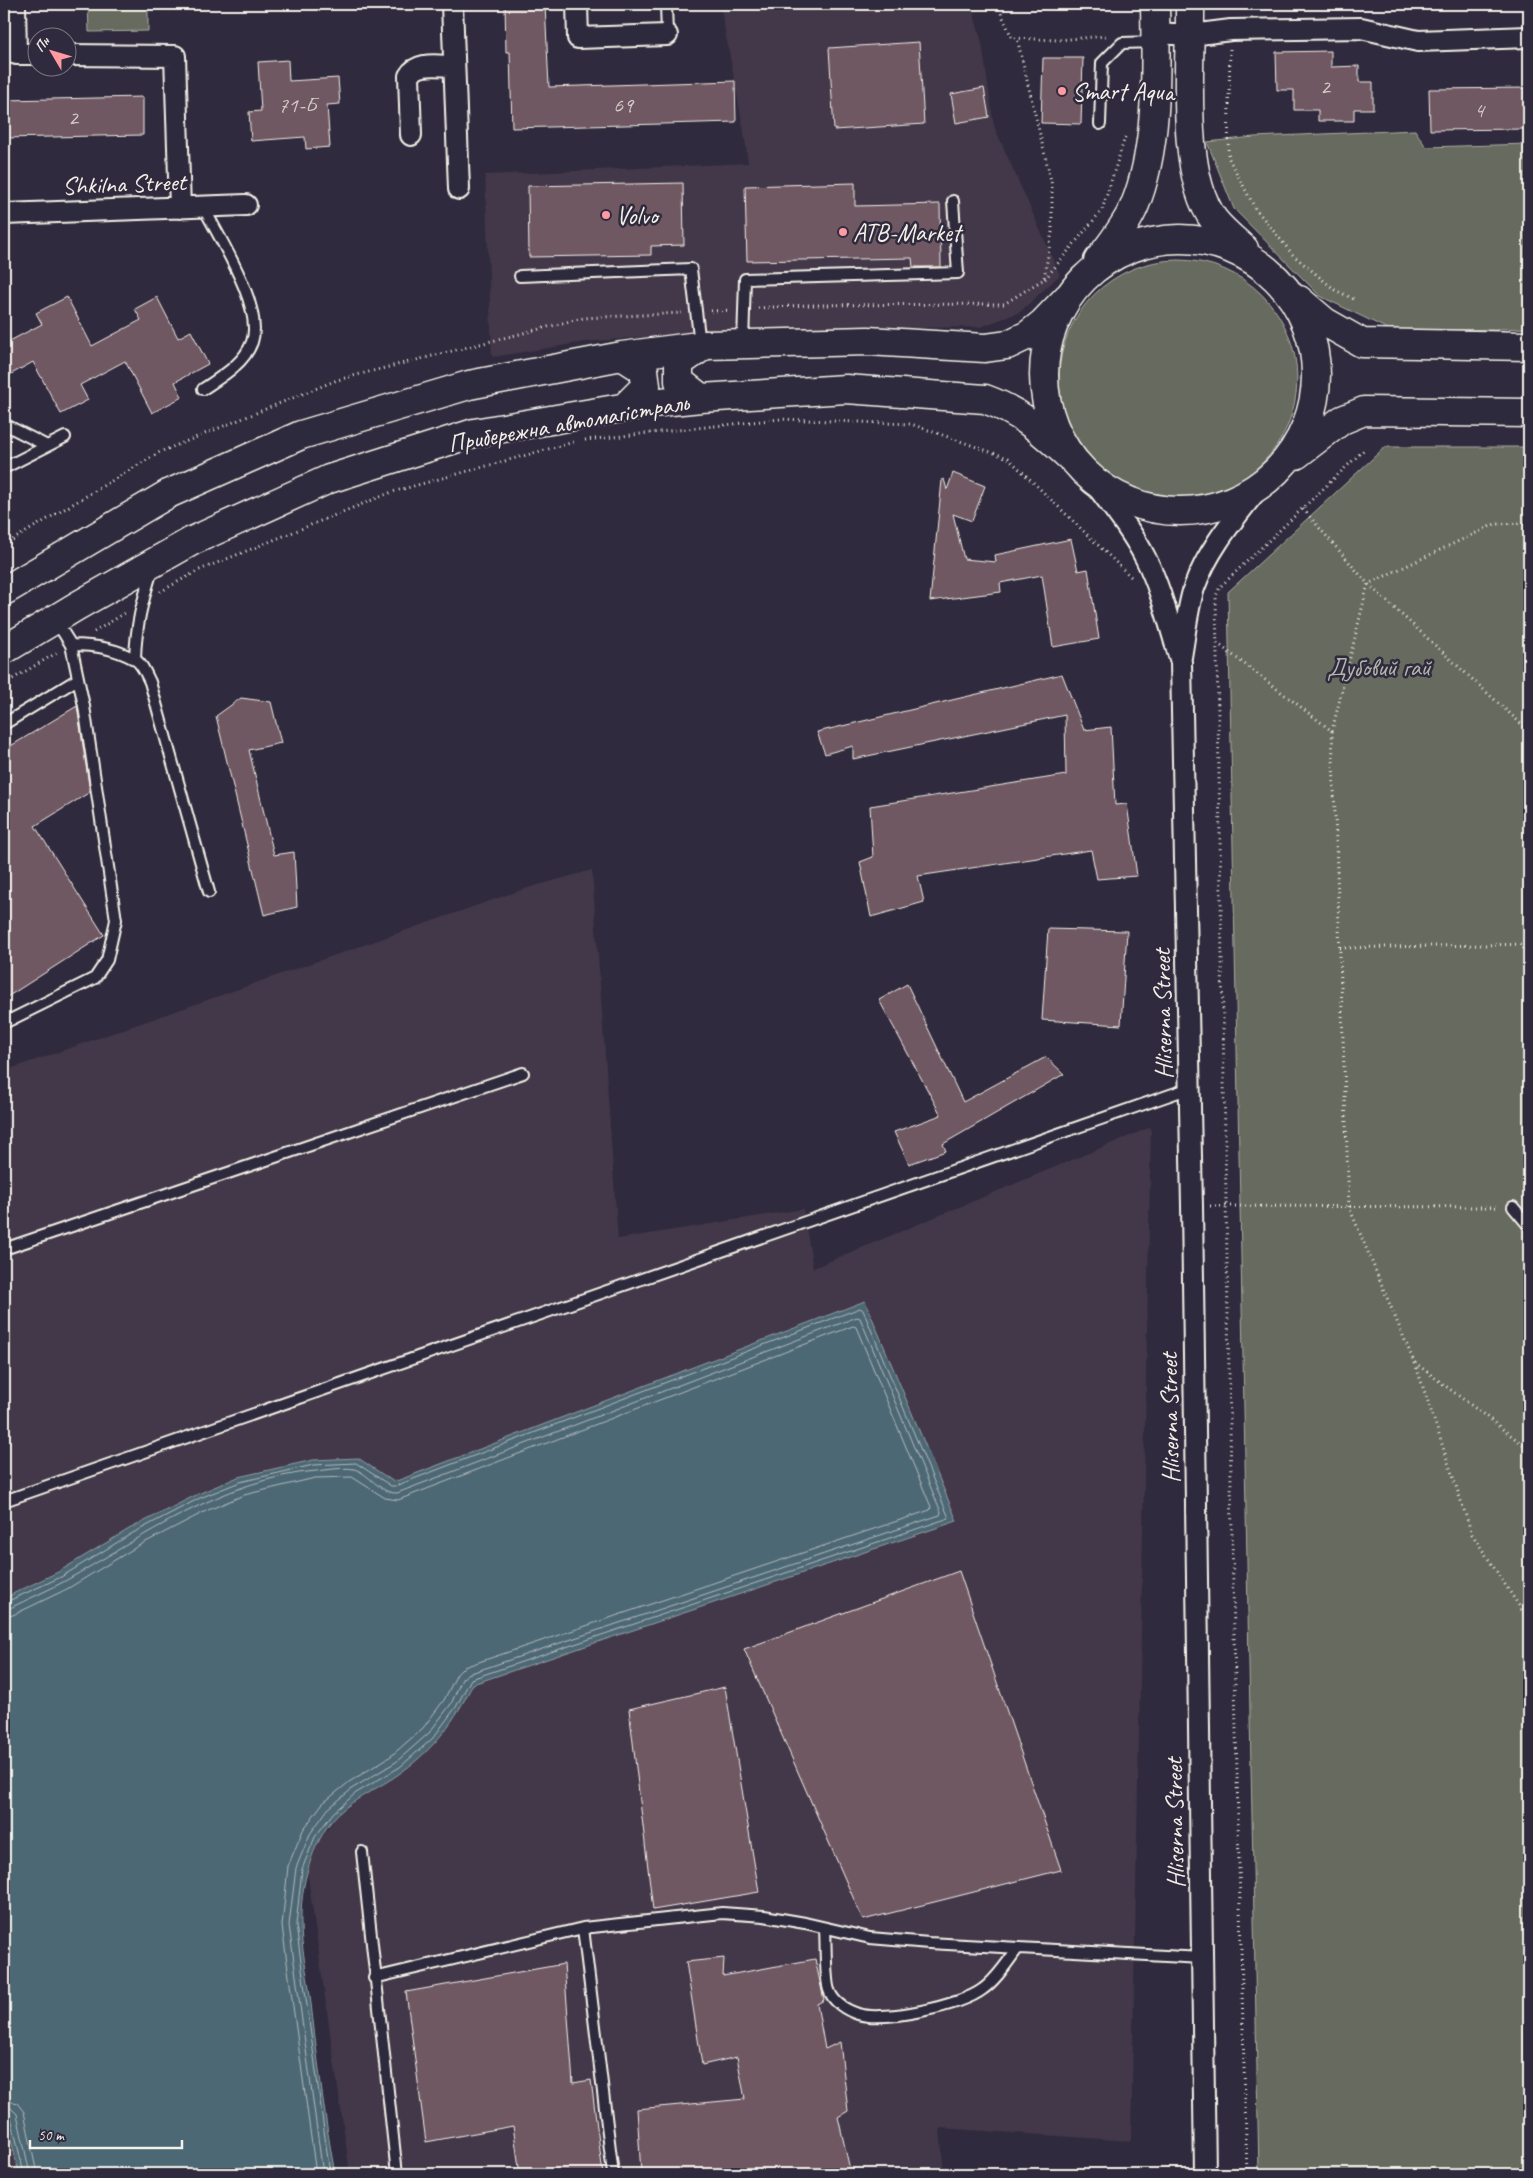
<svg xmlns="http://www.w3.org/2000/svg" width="1533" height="2178" font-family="Caveat,sans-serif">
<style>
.built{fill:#423849}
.green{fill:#666b5e;stroke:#adaea3}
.water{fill:#4e6775;stroke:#909ea3}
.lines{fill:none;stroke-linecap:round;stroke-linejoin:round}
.shore{stroke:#b2baba;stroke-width:1}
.building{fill:#705864;stroke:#f4f1e8}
.lane-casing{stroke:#f4f1e8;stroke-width:14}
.street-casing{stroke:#f4f1e8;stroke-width:24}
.primary-casing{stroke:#f4f1e8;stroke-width:31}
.path{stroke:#f4f1e8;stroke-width:3;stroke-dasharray:1 4;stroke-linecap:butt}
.lane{stroke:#2f2a3d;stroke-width:10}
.street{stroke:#2f2a3d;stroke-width:20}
.primary{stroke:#2f2a3d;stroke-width:28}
.poi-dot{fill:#ff9aa2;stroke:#2f2a3d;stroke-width:2}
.labels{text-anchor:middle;stroke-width:5;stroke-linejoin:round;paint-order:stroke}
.number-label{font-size:22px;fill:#d3cbc7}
.poi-label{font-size:25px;fill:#f4f1e8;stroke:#2f2a3d;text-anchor:start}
.street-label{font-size:25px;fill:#f4f1e8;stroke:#2f2a3d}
.park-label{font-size:25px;fill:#b4b5aa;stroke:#2f2a3d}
</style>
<rect width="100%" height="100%" fill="#2f2a3d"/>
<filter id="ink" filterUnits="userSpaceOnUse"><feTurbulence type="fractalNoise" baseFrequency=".02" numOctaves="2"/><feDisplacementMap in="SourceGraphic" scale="10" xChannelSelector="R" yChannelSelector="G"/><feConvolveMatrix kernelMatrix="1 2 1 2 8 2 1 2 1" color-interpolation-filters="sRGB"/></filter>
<g filter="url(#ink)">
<!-- built -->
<path class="built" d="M720 4H971L982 43 994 126 1060 275 1020 312 981 327 716 331 585 342 492 357 485 175 748 163 744 132Z
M592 870 618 1239 803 1209 813 1268 1151 1127 1131 2141 940 2128 944 2174H350L307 1870 320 1839 337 1816 359 1798 403 1771 313 1460 238 1477 198 1494 129 1529 58 1572 4 1598V1071L524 889Z
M4 2108 19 2174H4Z"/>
<!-- green -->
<path class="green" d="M88 4H148V31L89 32Z
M1415 130 1426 147 1529 144V328L1394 332 1320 296 1234 209 1207 142 1254 137Z
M1059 379a119 119 0 1 1 238 0a119 119 0 1 1-238 0Z
M1385 447H1529V2174H1259L1228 592Z"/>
<!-- water -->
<path class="water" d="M865 1301 957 1521 473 1684C454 1721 437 1746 403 1771 382 1787 357 1796 337 1815 311 1842 300 1887 301 1924 301 1947 307 1972 310 1995 317 2055 324 2115 335 2174H19L4 2108V1598L58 1572 129 1529 198 1494 238 1477 313 1460 358 1458 394 1482Z"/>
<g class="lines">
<!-- shore -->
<path class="shore" d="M4 1603 61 1577 131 1534 200 1498 240 1482 313 1465 356 1463 391 1486H395L860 1308 863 1310 949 1518 471 1679 456 1707 433 1738 400 1767 356 1793 333 1813 315 1837 302 1869 296 1925 330 2174
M4 1609 10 1608C28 1599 47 1591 65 1581 141 1538 225 1478 316 1471 327 1470 343 1467 354 1469 369 1473 380 1494 397 1493L857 1317 860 1318 941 1512 940 1515 468 1674 462 1679 451 1704 429 1733 396 1762 353 1788 328 1809 310 1834 296 1868 289 1925 323 2174
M4 1616 13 1615 67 1589 138 1546 206 1511 244 1495 315 1478 352 1477 385 1498 398 1500 853 1326 856 1327 931 1507 930 1510 464 1667 457 1674 444 1700 423 1728 391 1756 349 1782 322 1804 303 1830 288 1866 282 1926 316 2174
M4 2099 17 2103 24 2112 37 2174
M4 2107 11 2108 17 2114 30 2174
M4 2113 8 2114 11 2117 24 2174"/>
</g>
<!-- building -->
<path class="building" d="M505 4H545L549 87 735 81 736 122 512 128 510 52H506Z
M919 42 924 124 834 130 829 48Z
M1331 51V67L1359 66V82H1373V109H1354V121H1318V110H1294V90H1277L1276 52Z
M1043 58H1083L1081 124 1041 123Z
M288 60 289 81 338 78 340 104 327 105 330 147 306 149 305 137 251 141 249 112 261 111 258 62Z
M984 88 989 117 956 123 951 94Z
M1529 88V129L1430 130 1429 89Z
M143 97V135L4 138V100Z
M683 183 684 245 651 246V255L529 257 528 186Z
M855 183V206L940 204 941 267H913L912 258 747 261 745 186Z
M67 297 92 346 141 320 135 309 157 297 178 338 191 331 208 364 175 382 182 397 152 413 125 361 80 385 88 400 61 414 33 362 4 378V344L42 324 36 313Z
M953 473 985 486 972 521 953 514 964 559 996 562 995 555 1071 539 1078 571 1088 569 1099 639 1053 647 1042 575 1000 583 1001 592 930 601 942 480 944 479 947 490Z
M1062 674 1084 730 1111 727 1115 805 1127 804 1137 876 1097 879 1091 850 918 876 924 902 871 917 860 862 873 857 870 806 1066 775 1065 715 853 759V746L825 754 817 732Z
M241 698 271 702 281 743 249 750 274 855 294 852 297 907 264 915 216 716Z
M77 706 90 792 35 826 104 935 4 999V750Z
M1048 929 1127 931 1121 1025 1042 1020Z
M907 984 963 1102 1046 1057 1064 1074 943 1144 946 1151 909 1164 894 1132 941 1115 879 1000Z
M959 1571 1061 1870 863 1920 744 1649Z
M725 1687 759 1892 653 1910 629 1709Z
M724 1958 723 1976 815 1959 824 2000 817 2004 825 2049 840 2042 848 2111 838 2117 851 2174H641L637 2109 745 2099 737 2057 702 2065 686 1962Z
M564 1964 573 2083 591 2080 603 2174H520L513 2126 426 2142 406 1992Z"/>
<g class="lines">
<!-- lane casing -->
<g class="lane-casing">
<path id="lane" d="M666 4 667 35
M1100 124 1102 63 1122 43 1154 42
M520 276 691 269 700 344
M743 343 745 279 958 273 953 201
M203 389C221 377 244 364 252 342 264 307 219 238 203 206
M4 424 47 446
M4 468 65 437
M71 645C92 645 115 648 134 659 142 663 146 674 150 682L209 892
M135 659C136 625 142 603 152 570
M4 724 78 679
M4 1023 95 978 107 960 116 920 84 706 71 645 56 621
M1513 1207 1529 1226
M4 1249 523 1073
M4 1501 1190 1088
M362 1852 397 2174
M583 1928 613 2174
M825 1929C826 1942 825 1980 829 1990 833 2002 846 2010 858 2014 884 2022 961 2006 983 1989 997 1979 1008 1961 1018 1948
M374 1978 583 1928 722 1913 764 1916 805 1923 870 1938 929 1943 1202 1958"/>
</g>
<!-- street casing -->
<g class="street-casing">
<path id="street" d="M15 4 16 54H38
M452 4 459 189
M577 4 578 38 667 35
M1155 33 1191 35 1231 30 1361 28 1418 41 1529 37
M68 55 175 56 180 208
M411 135 409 76C417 61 438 66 453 66
M4 214 246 205
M1092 480C1111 505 1132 531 1146 559 1162 591 1170 628 1181 662L1192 1206 1205 2174
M1181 657C1185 635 1187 610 1194 588 1208 549 1234 519 1259 487"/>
</g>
<!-- primary casing -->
<g class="primary-casing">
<path id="primary" d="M1190 4C1191 62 1179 173 1214 220 1223 231 1234 240 1244 249
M1044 375a136 136 0 1 1 272 0a136 136 0 1 1-272 0Z
M1098 261C1111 244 1125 227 1134 207 1159 148 1156 68 1155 4
M1299 300 1325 322 1362 343 1529 346
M622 356 644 370 646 386 624 408
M701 398 679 381V363L705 345
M1296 455 1342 420 1364 411 1529 413
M4 591 168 494 301 435 469 385 622 356 706 345 868 341 985 348 1007 345 1028 335 1043 323 1068 297
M4 650 77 606 192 541 329 479 474 433 651 403 701 398 846 389 985 399C1021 412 1043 432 1071 458"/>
</g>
<!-- path -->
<path class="path" d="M997 4 1012 38 1058 40 1106 36
M1230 49 1228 157 1255 208 1293 255 1335 290 1356 300
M1045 279 1102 210 1126 134
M758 308 807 305 1004 304 1044 279 1052 232V185L1017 38
M711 311 730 310
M585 440 780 419 911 424 1008 458 1131 577
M1303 509 1368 584 1529 731
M4 545 160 452 337 380 583 318 682 313
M160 592 197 571 392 492 574 442
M94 632 125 613
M1217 643 1332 731 1349 1207 1414 1362 1529 1449
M4 684 58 652
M1332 731 1368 584 1495 524 1529 523
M1340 948 1529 944
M1210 1206 1499 1207
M1415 1363 1472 1534 1529 1621
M1247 2174C1232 1648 1225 1122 1216 596L1220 587 1365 449"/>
<!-- lane -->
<use href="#lane" class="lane"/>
<!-- street -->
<use href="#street" class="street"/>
<!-- primary -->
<use href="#primary" class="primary"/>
</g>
</g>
<!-- markers -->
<g class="poi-dot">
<circle cx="1062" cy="91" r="5"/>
<circle cx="606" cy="215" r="5"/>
<circle cx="843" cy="232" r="5"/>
</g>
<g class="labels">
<!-- number labels -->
<g class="number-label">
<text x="1325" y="94">2</text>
<text x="297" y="112">71-Б</text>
<text x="623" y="112">69</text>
<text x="1479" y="117">4</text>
<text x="73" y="125">2</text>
</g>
<!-- poi labels -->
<g class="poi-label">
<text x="1072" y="100">Smart Aqua</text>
<text x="616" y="224">Volvo</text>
<text x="853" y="241">ATB-Market</text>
</g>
<!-- street labels -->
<g class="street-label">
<text transform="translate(124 183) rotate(-2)" y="9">Shkilna Street</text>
<text transform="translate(568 422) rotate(-10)" y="9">Прибережна автомагістраль</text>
<text transform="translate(1162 1014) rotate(-91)" y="9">Hliserna Street</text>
<text transform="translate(1169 1418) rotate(-91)" y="9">Hliserna Street</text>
<text transform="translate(1174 1823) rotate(-91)" y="9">Hliserna Street</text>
</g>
<!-- park labels -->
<g class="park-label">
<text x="1379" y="676">Дубовий гай</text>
</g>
</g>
<!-- margin -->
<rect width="1533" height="2178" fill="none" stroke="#2f2a3d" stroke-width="20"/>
<rect x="10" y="10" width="1513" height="2158" fill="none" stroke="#f4f1e8" stroke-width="2" filter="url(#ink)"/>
<!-- north arrow -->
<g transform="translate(52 52) rotate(308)"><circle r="24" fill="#2f2a3d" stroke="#7e7a81"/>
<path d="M0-4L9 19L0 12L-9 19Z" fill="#ff9aa2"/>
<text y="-8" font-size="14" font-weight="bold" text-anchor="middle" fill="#f4f1e8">Пн</text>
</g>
<!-- scale -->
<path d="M30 2140v8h152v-8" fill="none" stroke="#f4f1e8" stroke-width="2.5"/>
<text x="38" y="2140" font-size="15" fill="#f4f1e8" stroke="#2f2a3d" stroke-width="4" paint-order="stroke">50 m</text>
</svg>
